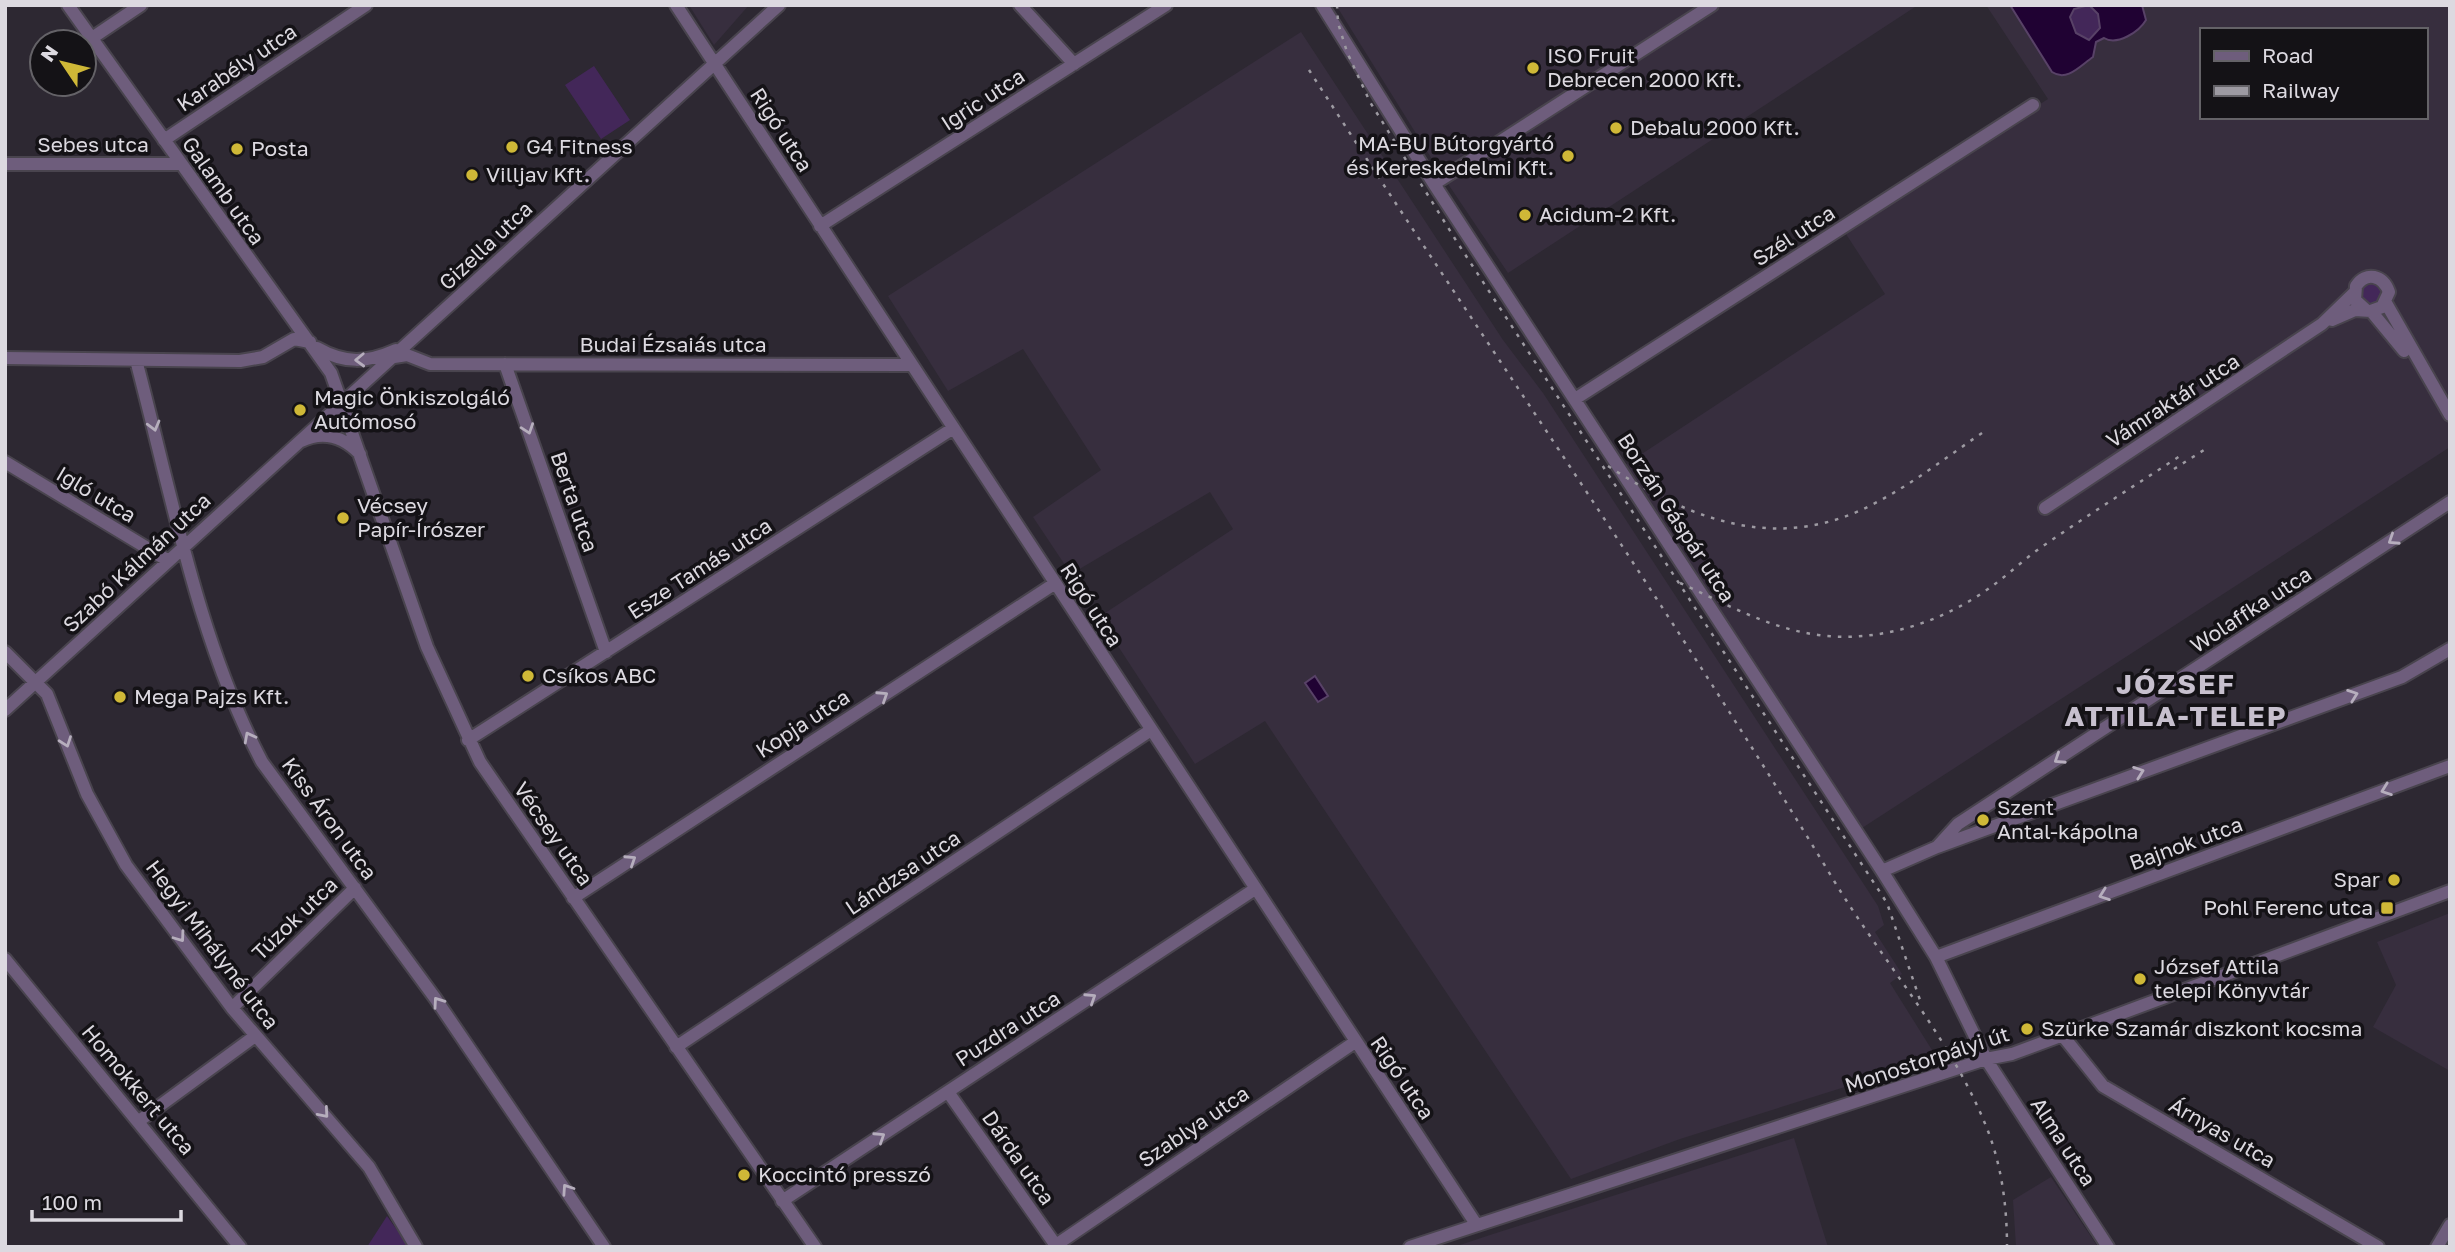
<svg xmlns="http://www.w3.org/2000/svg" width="2455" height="1252" font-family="'Golos Text',sans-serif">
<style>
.built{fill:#372e3e;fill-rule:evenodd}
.green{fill:#432759}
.water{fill:#200233;stroke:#584267;stroke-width:2;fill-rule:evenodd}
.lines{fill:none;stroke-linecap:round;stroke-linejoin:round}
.minor-casing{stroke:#49444e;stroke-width:16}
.minor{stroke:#6e5d7c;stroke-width:12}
.rail{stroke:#9d9aa2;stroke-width:2.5;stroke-dasharray:3.5 7;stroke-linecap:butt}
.oneway{stroke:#b6aebd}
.poi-dot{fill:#cfb837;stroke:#141216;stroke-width:2.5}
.labels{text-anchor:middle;stroke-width:7;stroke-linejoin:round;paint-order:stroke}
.poi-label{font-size:21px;fill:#dcd9e0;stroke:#141216;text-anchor:start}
.street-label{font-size:21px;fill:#dcd9e0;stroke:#141216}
.district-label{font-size:28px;font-weight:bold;letter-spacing:2px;fill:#c7c0ce;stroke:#141216}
</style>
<rect width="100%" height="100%" fill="#2d2832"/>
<!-- built -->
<path class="built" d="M689 5H749L714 45Z
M1336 5H1918L1508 273 1440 172Z
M1986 5H2450V447L1862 828 1625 465 1885 294 1844 231 2048 99ZM2201 30H2425V117H2201Z
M1301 32 1503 340 1543 393 1878 906 1884 925 1875 932 1902 974 1890 983 1937 1058 1680 1139 1571 1179 1265 721 1195 764 1099 617 1233 529 1210 492 1071 574 1033 517 1101 470 1023 349 948 391 888 296Z
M2450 913V1071L2373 1027 2396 985 2377 942Z
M1794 1138 1828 1247H1454L1490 1235Z
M2051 1177 2098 1247H2016L2013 1200Z"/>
<!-- green -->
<path class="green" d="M2089 5 2098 14 2100 28 2089 40 2076 33 2069 17 2074 9Z
M594 66 630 120 601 139 565 85Z
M2369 282 2377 283 2383 293 2378 303 2370 305 2360 298 2362 286Z
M387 1216 409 1247H367Z"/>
<!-- water -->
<path class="water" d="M2010 5H2142L2146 20C2139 32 2117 46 2104 38L2096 42 2093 57C2080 66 2067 82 2052 72ZM2089 5 2098 14 2100 28 2089 40 2076 33 2070 17 2074 9Z
M1315 676 1328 696 1318 702 1305 683Z"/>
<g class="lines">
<!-- minor casing -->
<g class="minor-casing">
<path id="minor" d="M68 5 331 373 427 647 480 762 815 1247
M676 5 1476 1224
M1020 5 1074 64
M1322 5 1434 184 1882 871 1936 957 1986 1059 2108 1247
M92 38 141 5
M164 140 366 5
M5 164H181
M1434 184 1712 5
M820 226 1166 5
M2386 303 2450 415
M2371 311 2404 351
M2332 320 2355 310 2371 311 2382 307 2389 292C2383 275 2366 271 2356 286L2355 300 2366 310
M317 348C345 364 367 363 396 350
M394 357 407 355 430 364 910 365
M5 358 240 361 263 357 294 339 310 342
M136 360C171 492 198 641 262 762L435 998 604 1247
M505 364 606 652
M1575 399 2033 105
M301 441C324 430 344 437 360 454
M5 462 167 560
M2045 508 2322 324 2354 293
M5 652 47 694 87 794 126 865 232 1008 369 1167 416 1247
M5 710 779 5
M468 740 952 429
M1937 847 1958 824 2450 502
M1882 871 1937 847 2402 677 2450 649
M573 898 1054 584
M1936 957 2450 766
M5 959 240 1247
M232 1008 355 888
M2063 1036 2103 1086 2378 1247
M676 1047 1151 730
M948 1092 1057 1247
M139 1121 255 1036
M782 1201 1255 889
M1056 1245 1355 1042
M1410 1247 1986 1059 2012 1054 2450 891
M2437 1247 2450 1225"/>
</g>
<!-- minor -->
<use href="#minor" class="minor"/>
<!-- rail -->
<path class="rail" d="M1337 5 1338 23 1347 52 1370 102 1457 242 1887 903 1921 1003
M1309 70C1484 342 1669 607 1836 884 1886 966 1953 1041 1988 1131 2002 1168 2007 1207 2007 1247
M1608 466C1694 522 1782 555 1879 501 1915 482 1948 456 1982 433
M2174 469 2204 450
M1680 583C1726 604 1768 628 1818 635 1878 643 1940 623 1988 589 2007 576 2024 559 2043 546 2088 515 2134 486 2180 456"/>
</g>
<!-- one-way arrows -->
<defs><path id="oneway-chevron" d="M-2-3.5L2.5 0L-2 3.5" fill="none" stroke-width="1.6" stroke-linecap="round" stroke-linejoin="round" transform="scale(1.75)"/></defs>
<g class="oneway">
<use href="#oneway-chevron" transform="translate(360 360) rotate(178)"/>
<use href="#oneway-chevron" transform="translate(154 426) rotate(75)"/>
<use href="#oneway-chevron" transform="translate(528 429) rotate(71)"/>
<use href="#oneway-chevron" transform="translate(2393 540) rotate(147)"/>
<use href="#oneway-chevron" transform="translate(2353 695) rotate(-20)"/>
<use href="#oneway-chevron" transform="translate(883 696) rotate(-33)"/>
<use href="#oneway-chevron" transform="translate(249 737) rotate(-118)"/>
<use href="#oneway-chevron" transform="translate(66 742) rotate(70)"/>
<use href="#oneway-chevron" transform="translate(2059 759) rotate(147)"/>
<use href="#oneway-chevron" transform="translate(2139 772) rotate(-20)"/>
<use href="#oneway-chevron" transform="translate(2386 790) rotate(160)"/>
<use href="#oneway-chevron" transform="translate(631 860) rotate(-33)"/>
<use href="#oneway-chevron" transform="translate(2104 895) rotate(160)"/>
<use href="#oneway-chevron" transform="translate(180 937) rotate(54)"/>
<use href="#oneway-chevron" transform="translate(1091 998) rotate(-33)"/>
<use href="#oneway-chevron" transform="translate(438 1002) rotate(-125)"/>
<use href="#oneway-chevron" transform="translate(324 1113) rotate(49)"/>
<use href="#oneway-chevron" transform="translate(880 1137) rotate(-33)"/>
<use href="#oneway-chevron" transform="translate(567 1189) rotate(-124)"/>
</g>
<!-- markers -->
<g class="poi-dot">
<circle cx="1533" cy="68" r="7"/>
<circle cx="1616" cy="128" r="7"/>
<circle cx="512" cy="147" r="7"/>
<circle cx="237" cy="149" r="7"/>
<circle cx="1568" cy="156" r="7"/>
<circle cx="472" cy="175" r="7"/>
<circle cx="1525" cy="215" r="7"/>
<circle cx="300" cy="410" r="7"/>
<circle cx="343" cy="518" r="7"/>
<circle cx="528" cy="676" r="7"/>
<circle cx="120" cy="697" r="7"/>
<circle cx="1983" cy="820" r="7"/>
<circle cx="2394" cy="880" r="7"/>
<rect x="2380" y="901" width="14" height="14" rx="3.5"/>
<circle cx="2140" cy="979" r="7"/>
<circle cx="2027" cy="1029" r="7"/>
<circle cx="744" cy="1175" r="7"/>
</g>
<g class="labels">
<!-- poi labels -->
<g class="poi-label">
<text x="1547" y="63">ISO Fruit<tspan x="1547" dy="24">Debrecen 2000 Kft.</tspan></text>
<text x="1630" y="135">Debalu 2000 Kft.</text>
<text x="1554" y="151" text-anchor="end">MA-BU Bútorgyártó<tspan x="1554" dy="24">és Kereskedelmi Kft.</tspan></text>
<text x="526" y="154">G4 Fitness</text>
<text x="251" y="156">Posta</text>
<text x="486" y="182">Villjav Kft.</text>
<text x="1539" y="222">Acidum-2 Kft.</text>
<text x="314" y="405">Magic Önkiszolgáló<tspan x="314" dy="24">Autómosó</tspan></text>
<text x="357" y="513">Vécsey<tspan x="357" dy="24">Papír-Írószer</tspan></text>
<text x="542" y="683">Csíkos ABC</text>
<text x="134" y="704">Mega Pajzs Kft.</text>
<text x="1997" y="815">Szent<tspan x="1997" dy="24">Antal-kápolna</tspan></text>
<text x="2380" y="887" text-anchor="end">Spar</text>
<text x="2373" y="915" text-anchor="end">Pohl Ferenc utca</text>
<text x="2154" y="974">József Attila<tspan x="2154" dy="24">telepi Könyvtár</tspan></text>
<text x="2041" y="1036">Szürke Szamár diszkont kocsma</text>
<text x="758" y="1182">Koccintó presszó</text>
</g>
<!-- street labels -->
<g class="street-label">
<text transform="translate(237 68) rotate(-34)" y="7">Karabély utca</text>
<text transform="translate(983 100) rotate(-33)" y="7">Igric utca</text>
<text transform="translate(781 130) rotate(57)" y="7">Rigó utca</text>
<text x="93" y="152">Sebes utca</text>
<text transform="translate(223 191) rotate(55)" y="7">Galamb utca</text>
<text transform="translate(1794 236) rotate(-33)" y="7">Szél utca</text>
<text transform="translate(486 246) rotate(-43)" y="7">Gizella utca</text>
<text x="673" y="352">Budai Ézsaiás utca</text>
<text transform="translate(2173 401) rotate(-33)" y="7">Vámraktár utca</text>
<text transform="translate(96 495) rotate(31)" y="7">Igló utca</text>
<text transform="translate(574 502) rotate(71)" y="7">Berta utca</text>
<text transform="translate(1676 518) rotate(57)" y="7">Borzán Gáspár utca</text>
<text transform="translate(137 563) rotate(-43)" y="7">Szabó Kálmán utca</text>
<text transform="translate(700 569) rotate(-33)" y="7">Esze Tamás utca</text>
<text transform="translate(1091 605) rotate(57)" y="7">Rigó utca</text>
<text transform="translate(2251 610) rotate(-33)" y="7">Wolaffka utca</text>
<text transform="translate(803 724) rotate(-33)" y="7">Kopja utca</text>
<text transform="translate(329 819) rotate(54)" y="7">Kiss Áron utca</text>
<text transform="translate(553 834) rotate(55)" y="7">Vécsey utca</text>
<text transform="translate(2186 844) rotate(-20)" y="7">Bajnok utca</text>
<text transform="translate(903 873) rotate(-34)" y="7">Lándzsa utca</text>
<text transform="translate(295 919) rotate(-44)" y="7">Túzok utca</text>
<text transform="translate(212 945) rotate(53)" y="7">Hegyi Mihályné utca</text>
<text transform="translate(1008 1029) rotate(-33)" y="7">Puzdra utca</text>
<text transform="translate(1927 1060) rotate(-18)" y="7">Monostorpályi út</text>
<text transform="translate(1402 1078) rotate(56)" y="7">Rigó utca</text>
<text transform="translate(138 1090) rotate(50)" y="7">Homokkert utca</text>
<text transform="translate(1194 1127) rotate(-34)" y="7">Szablya utca</text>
<text transform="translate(2222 1133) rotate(30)" y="7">Árnyas utca</text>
<text transform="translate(2063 1142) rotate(57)" y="7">Alma utca</text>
<text transform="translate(1018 1158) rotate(55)" y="7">Dárda utca</text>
</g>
<!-- district labels -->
<g class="district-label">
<text x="2176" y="694">JÓZSEF<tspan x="2176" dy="32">ATTILA-TELEP</tspan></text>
</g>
</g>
<!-- border -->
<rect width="2455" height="1252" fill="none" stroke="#dcd9e0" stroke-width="14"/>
<!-- legend -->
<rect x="2200" y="28" width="228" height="91" fill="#141216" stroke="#646267" stroke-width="2"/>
<rect x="2214" y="51" width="35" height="10" fill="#6e5d7c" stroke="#646267" stroke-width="2"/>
<text x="2262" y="63" font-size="21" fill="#dcd9e0">Road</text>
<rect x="2214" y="86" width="35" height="10" fill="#9d9aa2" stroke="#646267" stroke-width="2"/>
<text x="2262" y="98" font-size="21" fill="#dcd9e0">Railway</text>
<!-- north arrow -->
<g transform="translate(63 63) rotate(305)"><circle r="33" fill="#141216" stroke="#646267" stroke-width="2"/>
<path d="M0-5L12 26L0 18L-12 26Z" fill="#cfb837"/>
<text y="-10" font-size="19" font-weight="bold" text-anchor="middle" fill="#dcd9e0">N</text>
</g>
<!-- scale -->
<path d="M32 1210v10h149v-10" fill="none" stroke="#dcd9e0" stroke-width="3.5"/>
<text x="42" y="1210" font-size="21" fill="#dcd9e0" stroke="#141216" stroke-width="5" paint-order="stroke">100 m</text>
</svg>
